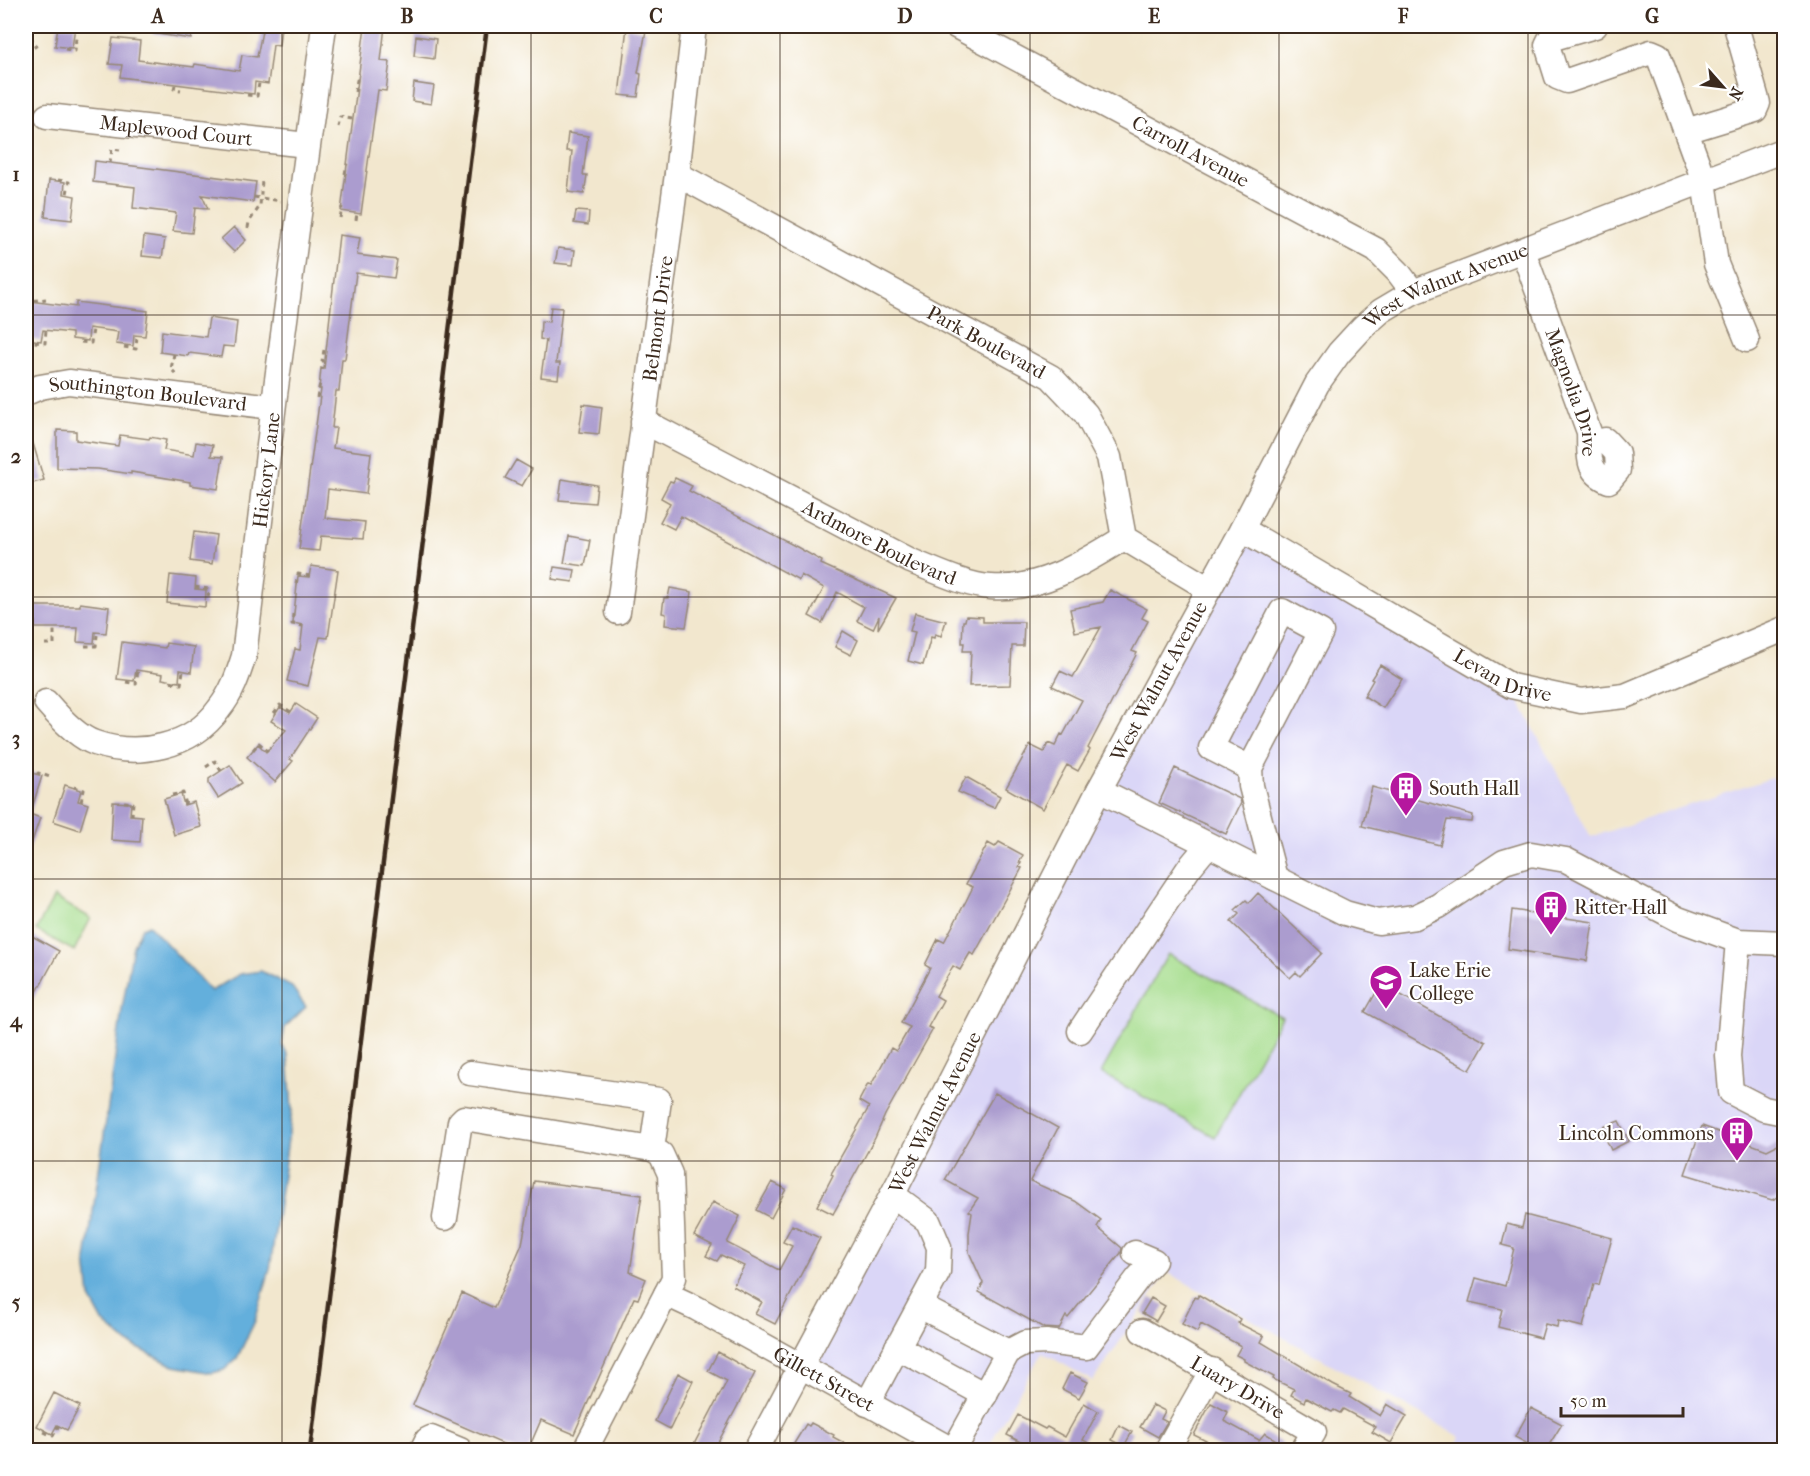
<svg xmlns="http://www.w3.org/2000/svg" width="1810" height="1476" font-family="'IM FELL French Canon',serif">
<style>
.built{fill:#dad6f7}
.green{fill:#a6dd8d;stroke:#708456;stroke-width:1.5}
.water{fill:#63afdc;stroke:#4f6c7d;stroke-width:1.5}
.building{fill:#ab9ccf}
.lines{fill:none;stroke-linecap:round;stroke-linejoin:round}
.minor-casing{stroke:#968876;stroke-width:27}
.path{stroke:#968876;stroke-width:3;stroke-dasharray:4.5 4.5;stroke-linecap:butt}
.minor{stroke:#fff;stroke-width:24}
.rail{stroke:#3b2a1e;stroke-width:4.5}
.grid{fill:none;stroke:#3b2a1e;stroke-width:1.5;stroke-opacity:0.55}
.labels{text-anchor:middle;stroke-width:4.5;stroke-linejoin:round;paint-order:stroke}
.street-label{font-size:20px;fill:#3b2a1e;stroke:#fff}
.poi-label{font-size:20px;fill:#3b2a1e;stroke:#fff;text-anchor:start}
.neatline{fill:none;stroke:#3b2a1e;stroke-width:2}
.grid-label{font-size:20px;text-anchor:middle;font-weight:bold;fill:#3b2a1e}
</style>
<rect width="100%" height="100%" fill="#fff"/>
<filter id="ink" filterUnits="userSpaceOnUse"><feTurbulence type="fractalNoise" baseFrequency=".0167" numOctaves="2"/><feDisplacementMap in="SourceGraphic" scale="12" xChannelSelector="R" yChannelSelector="G"/><feConvolveMatrix kernelMatrix="1 2 1 2 8 2 1 2 1" color-interpolation-filters="sRGB"/></filter>
<filter id="wash" filterUnits="userSpaceOnUse"><feTurbulence type="fractalNoise" baseFrequency=".008" numOctaves="4" result="noise"/><feDisplacementMap in="SourceGraphic" scale="24" xChannelSelector="R" yChannelSelector="G"/><feGaussianBlur stdDeviation="1.35" result="paint"/><feColorMatrix in="noise" values="0 0 0 0 0 0 0 0 0 0 0 0 0 0 0 0 0 1.4 0 .05"/><feComposite in="paint" operator="in"/></filter>
<g filter="url(#wash)">
<rect width="100%" height="100%" fill="#f2e7ce"/>
<!-- built -->
<path class="built" d="M1242 529 1511 686 1591 837 1784 774V1450H1453L1461 1437 1167 1272 1093 1381 1042 1352 986 1450H952L801 1367Z"/>
<!-- green -->
<path class="green" d="M54 897 91 918 74 951 36 930Z
M1168 954 1282 1017 1215 1137 1101 1073Z"/>
<!-- water -->
<path class="water" d="M149 925 211 991 240 974 261 971 292 987 306 1007 285 1027 282 1045 288 1055 292 1110 270 1269 255 1321 237 1358 224 1370 212 1373 174 1366 128 1343 103 1322 90 1298 86 1260 122 1009 133 946 142 928Z"/>
<g id="blocks">
<!-- building -->
<path class="building" d="M58 26H75L72 48 55 46Z
M152 26H193L191 39 151 33Z
M263 26 281 27 279 46 273 45 268 84 255 82 254 94 120 77 122 65 109 64 113 38 140 41 138 60 194 67 195 64 239 71 242 55 257 57Z
M365 26H385L381 61 390 62 386 91 378 90 361 214 341 211Z
M627 27 646 31 638 73 641 74 638 97 619 95Z
M416 36 436 39 434 59 414 56Z
M414 83 434 86 431 104 412 101Z
M568 133 588 136 583 175H587L584 194 568 192 572 151H566Z
M95 161 256 182 253 202 202 195 208 209 195 208 192 233 173 231 176 213 133 208 135 187 93 182Z
M49 180 65 182 64 194 75 196 72 220 45 217Z
M576 211 589 212 588 225 574 223Z
M234 227 246 240 234 252 221 239Z
M339 235 360 238 357 255 397 260 394 278 356 273 345 359H342L339 391H336L332 428H336L333 448 371 453 366 494 328 489 325 518 365 522 363 539 321 536 319 551 299 549 321 389H319L321 368 324 369Z
M144 236 165 239 162 258 142 256Z
M558 248 575 250 573 265 555 263Z
M29 301 76 307V302L148 311 145 336 134 335 133 346 116 344 118 332 89 328 88 341 72 339V333L43 330 41 341 26 339Z
M551 307 562 308 556 363H560L558 379 541 377 546 340 540 339 541 321 549 322Z
M209 318 237 322 234 347 223 346 221 357 189 353 188 356 160 352 162 331 206 337Z
M583 404 602 407 599 434 579 432Z
M29 430 44 480 26 485V431Z
M57 430 76 431V440L118 446 120 435 149 439 150 437 166 440 164 450 194 455 196 442 213 445 211 456 223 457 218 489 190 485V482L131 472V474L98 469 57 468Z
M516 460 532 469 522 486 505 478Z
M675 478 692 486 689 491 797 547 822 561 821 564 896 598 878 629 879 616 873 629 857 621 864 607 837 592 822 623 809 616 824 588 801 575 799 580 681 516 674 529 660 522 670 503 661 498 670 481 673 482Z
M562 479 597 485 595 503 559 500Z
M194 532 216 535 212 564 190 561Z
M569 536 590 540 585 566 564 563Z
M311 566 338 570 328 638 320 637 308 686 287 681 295 649 300 650 303 625 293 623 298 576 309 577Z
M554 567 575 570 573 582 552 579Z
M170 575 196 578 195 589 206 590 205 607 167 603Z
M670 588 692 592 686 627 665 625 666 614 662 613 664 598H668Z
M1110 590 1147 609 1142 618 1148 621 1132 651 1137 653 1088 748 1090 750 1078 771 1067 765 1043 809 1006 788 1030 745 1044 752 1048 743 1055 746 1061 734 1063 735 1082 700 1052 686 1060 671 1073 677 1101 627 1075 632 1070 609 1103 602Z
M80 603 109 607 106 633 95 632 94 643 77 642 78 628H35V606H80Z
M915 613 946 621 941 636 935 634 934 638 931 637 923 665 908 661 915 632 910 631Z
M966 616 983 617V622H1024L1023 646H1012L1010 685 969 686 971 651H963L964 643H962L963 621H965Z
M843 631 858 640 851 655 835 647Z
M122 642 165 648 166 643 194 647 191 672 180 670 179 682 162 679 163 674 136 670 134 681 117 679Z
M1380 665 1402 679 1383 708 1364 696 1373 680 1371 679Z
M296 704 317 718 290 759 293 761 275 782 247 757 258 744 266 752 286 730 271 721 280 707 290 713Z
M230 765 242 783 218 798 209 784V779Z
M1175 768 1240 799 1241 803 1226 834 1159 803Z
M26 771 42 776 30 814 40 818 28 853H26Z
M966 777 1000 796 994 808 958 792Z
M65 785 81 790 78 801 88 804 80 830 53 821Z
M1372 787 1473 815 1472 822 1447 820 1440 845 1362 826Z
M181 794 184 805 194 802 201 827 174 835 164 799Z
M113 802 131 803 130 815 142 816 140 842 111 840Z
M999 842 1023 855 1019 863H1021L1019 867 1022 868 974 955 970 953 960 970 953 966 936 996 943 1000 928 1027 933 1029 885 1115 875 1138 833 1214 817 1206 833 1175 831 1174 869 1107 859 1101 868 1084 871 1085 891 1048 896 1051 910 1027 901 1023 930 968 925 965 938 939 944 942 966 901 973 887 966 884 988 843 995 847Z
M1258 893 1322 953 1300 976 1296 972 1290 978 1231 922 1239 914 1235 910 1246 900 1249 903Z
M1512 910 1593 922 1587 961 1508 949Z
M32 936 59 951 26 1012V948Z
M1381 984 1486 1042 1470 1070 1365 1012Z
M995 1093 1058 1128 1030 1181 1075 1201 1101 1220 1097 1227 1122 1248 1121 1253 1085 1297 1068 1318 1066 1316 1059 1329 1044 1328 979 1292 983 1283 969 1252V1233L972 1213 969 1211 978 1198 945 1180Z
M1619 1121 1629 1141 1611 1150 1601 1128Z
M1702 1126 1767 1150 1785 1141V1194L1772 1200 1685 1174Z
M534 1181 642 1195 630 1272 646 1279 638 1299 634 1298 574 1434 541 1420 528 1450H517L413 1405 462 1293 494 1308 522 1244Z
M772 1182 786 1189 771 1218 756 1210Z
M713 1202 740 1216 727 1243 779 1270 792 1246 783 1242 792 1225 820 1238 775 1324 755 1314 762 1302 733 1286 744 1266 721 1255 717 1261 706 1256 712 1245 694 1236Z
M1525 1215 1612 1238 1599 1285 1594 1284 1583 1327 1558 1321 1557 1327 1545 1324 1541 1338 1498 1327 1502 1309 1469 1302 1476 1278 1505 1286 1514 1248 1502 1245 1507 1224 1522 1228Z
M1199 1295 1240 1319 1238 1323 1264 1336 1261 1342 1333 1385 1351 1394 1349 1397 1380 1416 1387 1404 1407 1416 1391 1443 1372 1432 1376 1427 1343 1409 1340 1413 1334 1410 1332 1412 1306 1398 1304 1402 1291 1395 1294 1389 1273 1379 1274 1377 1244 1361V1359L1236 1355 1241 1346 1201 1324 1197 1332 1182 1324 1195 1297 1197 1298Z
M1151 1298 1165 1306 1156 1321 1142 1313Z
M718 1352 755 1373 714 1450H691L727 1381 708 1371Z
M678 1373 693 1381 670 1429 655 1421Z
M1070 1373 1088 1382 1079 1398 1062 1389Z
M54 1393 80 1406 67 1430 57 1425 52 1434 37 1426Z
M1084 1403 1098 1411 1083 1440 1101 1450H1036L1007 1435 1018 1415 1045 1429 1047 1427 1065 1437Z
M1211 1403 1228 1412 1224 1421 1259 1440 1265 1433 1289 1448V1450H1224L1194 1435Z
M1153 1405 1165 1411 1161 1419 1167 1422 1158 1437 1140 1427Z
M1531 1408 1562 1424 1546 1450H1539L1515 1437Z
M811 1423 834 1435 833 1437 857 1450H790L806 1424 809 1426Z
M1119 1425 1132 1432 1124 1446 1112 1440Z"/>
</g>
</g>
<g filter="url(#ink)">
<use href="#blocks" fill-opacity="0" stroke="#968876" stroke-width="1.5"/>
<g class="lines">
<!-- minor casing -->
<g class="minor-casing">
<g id="minor">
<path id="s1" d="M956 26 1376 250 1398 272 1413 292"/>
<path d="M1595 26 1550 39 1547 45 1557 77 1567 81 1651 52 1658 55 1704 181 1716 264 1747 340"/>
<path id="s2" d="M47 116 307 145"/>
<path d="M1686 131 1755 110 1758 103 1736 26"/>
<path id="s3" d="M677 174 1051 377 1086 414 1109 457 1124 538 1209 589"/>
<path id="s4" d="M1523 251 1589 432C1590 455 1585 471 1609 481L1618 470 1617 453 1605 440"/>
<path id="s5" d="M26 393 40 387 69 382 273 407"/>
<path id="s6" d="M643 421 911 561C934 570 967 586 991 587 1040 591 1085 562 1124 538"/>
<path id="s7" d="M1242 529 1511 686 1581 701 1625 696 1784 629"/>
<path id="s8" d="M618 612 677 174 694 26"/>
<path id="s9" d="M46 702C58 716 77 737 95 743 138 758 192 747 219 709 232 693 238 675 244 656L275 395 324 26"/>
<path d="M1250 768 1211 748 1282 611 1321 632 1250 768 1251 786 1275 878"/>
<path d="M1099 790 1345 913 1378 922 1415 917 1438 906 1504 862 1531 854 1566 860 1678 919 1738 941 1784 943"/>
<path d="M1738 941 1728 1056 1731 1092 1764 1109 1784 1113"/>
<path d="M1080 1031 1189 868 1208 845"/>
<path d="M470 1073 659 1100 652 1149"/>
<path id="s10" d="M445 1218 460 1122 464 1118 652 1149 661 1154 670 1174 674 1278 666 1294 696 1308 952 1450"/>
<path d="M920 1306 1008 1352"/>
<path id="s11" d="M1142 1331 1314 1432 1303 1450"/>
<path d="M897 1347 985 1395"/>
<path d="M867 1404 938 1272 939 1247 928 1221 893 1195"/>
<path d="M422 1450 427 1440 431 1438 460 1450"/>
<path d="M585 1450 666 1294"/>
<path id="s12" d="M756 1450 898 1184 1099 790 1242 529 1317 384 1339 353 1363 327 1381 311 1413 292 1784 150"/>
<path d="M954 1450 1008 1352 1025 1343 1046 1342 1086 1347 1138 1278 1154 1261 1135 1253"/>
<path d="M1167 1450 1212 1370"/>
</g>
</g>
<!-- path -->
<path class="path" d="M65 49 75 51 76 37
M26 52 36 46 29 34 28 35
M175 85 174 89 181 90
M355 92 357 80H359
M247 95 257 96 259 83
M338 127 340 117 352 119
M110 163 112 149 120 150
M345 174 347 163
M58 180 69 182 67 194
M254 197 281 201
M340 218 342 207
M356 220 357 213
M248 228 249 222 260 206 262 180
M26 315 30 301 46 299
M26 339 34 342 45 343 46 330
M81 342 91 343 93 329
M124 347 136 349 137 335
M324 350 322 361H326
M174 354 171 369 176 374
M317 398 320 383
M296 584 298 574 310 576
M195 587 209 589 208 599
M293 614 292 624 303 626
M45 644H54V628
M85 646H96L97 635
M126 682 136 684 138 670
M171 682 181 684 183 671
M274 713 280 705 291 712
M253 750 259 743 268 751
M206 767 215 761 221 771
M38 775V773L50 777
M74 787 84 790 81 802
M172 795 183 793 186 805
M124 802 133 803 132 815
M44 1432 53 1436 58 1427 56 1426"/>
<!-- minor -->
<use href="#minor" class="minor"/>
<!-- rail -->
<path class="rail" d="M310 1450 487 26"/>
</g>
</g>
<!-- grid -->
<path class="grid" d="M282 26V1450M531 26V1450M780 26V1450M1030 26V1450M1279 26V1450M1528 26V1450M26 315H1784M26 597H1784M26 879H1784M26 1161H1784"/>
<!-- icons -->
<defs>
<g id="building-pin" transform="scale(1.725)"><path d="M0 17L-7.5 6A9.5 9.5 0 1 1 7.5 6Z" fill="#b5179e" stroke="#fff"/><path d="M-4-6H4V6H1V3H-1V6H-4ZM-2.5-4.3h1.7v1.8h-1.7ZM.8-4.3h1.7v1.8H.8ZM-2.5-1h1.7V.8h-1.7ZM.8-1h1.7V.8H.8Z" fill="#fff"/></g>
<g id="university-pin" transform="scale(1.725)"><path d="M0 17L-7.5 6A9.5 9.5 0 1 1 7.5 6Z" fill="#b5179e" stroke="#fff"/><path d="M0-5L7-2L0 1L-7-2ZM-4 1L0 2.5L4 1V4Q0 6-4 4Z" fill="#fff"/></g>
</defs>
<g fill-rule="evenodd">
<use href="#building-pin" x="1406" y="788"/>
<use href="#building-pin" x="1551" y="907"/>
<use href="#university-pin" x="1386" y="981"/>
<use href="#building-pin" x="1737" y="1133"/>
</g>
<g class="labels">
<!-- street labels -->
<g class="street-label">
<text dy="7" stroke="none"><textPath href="#s2" startOffset="130">Maplewood Court</textPath></text>
<text dy="7" stroke="none"><textPath href="#s1" startOffset="266">Carroll Avenue</textPath></text>
<text dy="7" stroke="none"><textPath href="#s12" startOffset="1372">West Walnut Avenue</textPath></text>
<text dy="7" stroke="none"><textPath href="#s8" startOffset="296">Belmont Drive</textPath></text>
<text dy="7" stroke="none"><textPath href="#s3" startOffset="352">Park Boulevard</textPath></text>
<text dy="7" stroke="none"><textPath href="#s4" startOffset="150">Magnolia Drive</textPath></text>
<text dy="7" stroke="none"><textPath href="#s5" startOffset="124">Southington Boulevard</textPath></text>
<text dy="7" stroke="none"><textPath href="#s9" startOffset="448">Hickory Lane</textPath></text>
<text dy="7" stroke="none"><textPath href="#s6" startOffset="266">Ardmore Boulevard</textPath></text>
<text dy="7" stroke="none"><textPath href="#s7" startOffset="300">Levan Drive</textPath></text>
<text dy="7" stroke="none"><textPath href="#s12" startOffset="868">West Walnut Avenue</textPath></text>
<text dy="7" stroke="none"><textPath href="#s12" startOffset="382">West Walnut Avenue</textPath></text>
<text dy="7" stroke="none"><textPath href="#s10" startOffset="627">Gillett Street</textPath></text>
<text dy="7" stroke="none"><textPath href="#s11" startOffset="111">Luary Drive</textPath></text>
</g>
<!-- poi labels -->
<g class="poi-label">
<text x="1429" y="795">South Hall</text>
<text x="1574" y="914">Ritter Hall</text>
<text x="1409" y="977">Lake Erie<tspan x="1409" dy="23">College</tspan></text>
<text x="1714" y="1140" text-anchor="end">Lincoln Commons</text>
</g>
</g>
<!-- margin -->
<rect width="1810" height="1476" fill="none" stroke="#fff" stroke-width="66"/>
<!-- north arrow -->
<g transform="translate(1723 87) rotate(118)" stroke="#ffffff" stroke-width="4.5" paint-order="stroke">
<path d="M0-4.5L10 22L0 15L-10 22Z" fill="#3b2a1e"/>
<text y="-9" font-size="16" font-weight="bold" text-anchor="middle" fill="#3b2a1e">N</text>
</g>
<!-- scale -->
<path d="M1561 1407v9h122v-9" fill="none" stroke="#3b2a1e" stroke-width="3"/>
<text x="1570" y="1407" font-size="18" fill="#3b2a1e" stroke="#ffffff" stroke-width="4.5" paint-order="stroke">50 m</text>
<rect x="33" y="33" width="1744" height="1410" class="neatline"/>
<g class="grid-label">
<text x="158" y="23">A</text>
<text x="407" y="23">B</text>
<text x="656" y="23">C</text>
<text x="905" y="23">D</text>
<text x="1154" y="23">E</text>
<text x="1403" y="23">F</text>
<text x="1652" y="23">G</text>
<text x="16" y="181">1</text>
<text x="16" y="463">2</text>
<text x="16" y="745">3</text>
<text x="16" y="1027">4</text>
<text x="16" y="1309">5</text>
</g>
</svg>
